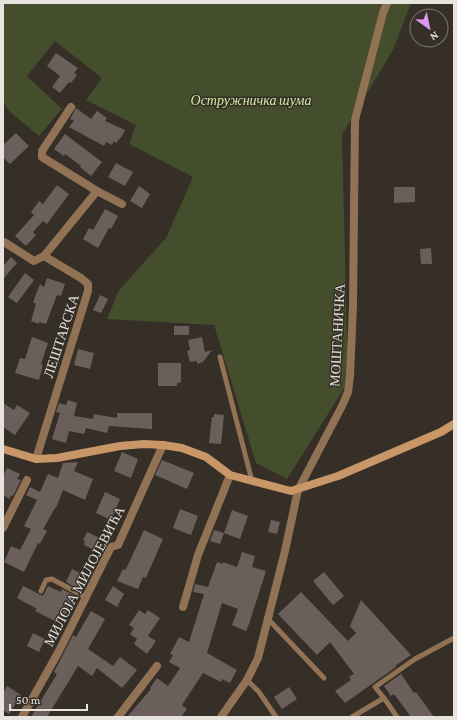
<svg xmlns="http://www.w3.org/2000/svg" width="457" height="720" font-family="'Crimson Pro',serif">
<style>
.green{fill:#444d2c}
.building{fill:#6b5f5c}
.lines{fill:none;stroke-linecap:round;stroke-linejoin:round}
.lane{stroke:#917255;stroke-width:5}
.street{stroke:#917255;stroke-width:8}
.secondary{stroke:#c99667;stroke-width:8}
.labels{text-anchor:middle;stroke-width:3;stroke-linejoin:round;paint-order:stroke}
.park-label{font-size:14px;font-style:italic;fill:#d4e99f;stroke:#352f27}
.street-label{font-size:14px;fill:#e7e3de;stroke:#352f27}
</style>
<rect width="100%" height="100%" fill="#352f27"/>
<!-- green -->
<path class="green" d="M3 3H411L393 50 342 135 348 382 287 479 256 463 214 325 107 319 119 290 166 238 193 177 129 144 136 125 86 100 102 78 55 41 27 76 62 109 39 136 9 111 3 102Z"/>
<!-- building -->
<path class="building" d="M56 53 78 68 74 73 77 75 71 83 69 82 60 93 52 87 60 76 47 66Z
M76 108 91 119 97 111 107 118 105 121 125 130 122 136 116 143 114 141 112 145 106 142 104 146 69 127 74 121 70 119Z
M16 133 29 146 10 164 3 157V145Z
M65 134 102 162 91 176 80 167 81 166 65 154 64 156 54 149Z
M116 163 133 172 125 186 108 177Z
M57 185 69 194 47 224 43 221 33 232 36 235 26 246 15 236 34 215 31 212 39 201 43 204Z
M139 186 150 194 142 208 130 201Z
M394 187H415V202L394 203Z
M105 209 118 216 111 229 109 228 98 248 83 239 89 228 93 230Z
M431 248 432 264H421L420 249Z
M11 257 17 263 3 279V266Z
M25 273 34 280 17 303 8 297Z
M47 278 65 284 61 296 57 295 46 324 39 322V324L31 321 36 304 33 302 40 284 44 287Z
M100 295 108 299 101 313 93 310Z
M174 326H189V335H174Z
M32 337 48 343 41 364 43 365 39 380 15 373 20 358 25 359Z
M202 337 205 352 212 350 203 362 197 364V361L190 362 187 351 190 350 188 340Z
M78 349 94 353 90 369 74 365Z
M158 363H181V382L177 383V386H158Z
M68 400 77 403 74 416 93 419 94 414 117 418V413H152V429L109 426 107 433 86 428 84 434 69 431 66 443 52 439 60 413 56 412 59 403 66 405Z
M3 403 14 410 17 405 30 413 15 435 3 427Z
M214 414 224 415 221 444 209 443 212 417H214Z
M122 452 138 459 131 478 114 471Z
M162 460 194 473 187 489 155 475Z
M78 462 74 471 93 479 85 500 63 490 56 508H55L43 529 47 531 40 544 38 543 24 572 4 562 11 546 20 550 31 529 24 526 37 500 26 495 30 487 40 492 48 474 58 478 63 463Z
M7 468 20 474 17 479 21 480 13 496 11 495 10 499 3 495V476Z
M105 492 120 499 111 520 96 513Z
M180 509 198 516 191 535 173 528Z
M232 510 248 516 240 539 224 533Z
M271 520 280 522 277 534 268 532Z
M144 530 163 539 146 578 143 577 138 589 117 581 123 569 125 570 128 565Z
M214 530 224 533 220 544 210 541Z
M87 532 102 539 96 551 84 545 85 541 83 540Z
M242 552 255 556 252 567 266 571 249 624 246 631 232 625 238 609 222 603 207 653 237 670 230 683 222 679 221 682 203 673 182 705 187 709 181 717H127L151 689 150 688 157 678 168 686 180 668 169 662 173 655 170 654 179 637 189 642 204 594 193 592 195 584 208 587 217 562 223 564V562L237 567Z
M72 569 84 575 78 589 66 582Z
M324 572 344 596 333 605 313 581Z
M23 586 43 596 48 586 61 592 62 589 75 596 61 624 35 611 37 609 17 598Z
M113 586 124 594 117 607 105 600Z
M301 592 348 641 356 633 350 626 361 600 411 655 395 666 396 667 345 703 335 691 351 680 349 677 354 674 330 642 317 655 278 614Z
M139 610 145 614 148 610 160 618 148 636 156 641 147 654 134 644 137 639 130 634 134 628 129 625Z
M91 611 105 619 88 649 113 666 120 657 137 670 122 688 97 668 92 676 78 666 47 717H31L57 674 54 672 73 635 76 637Z
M33 633 45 639 39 652 27 646Z
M401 674 414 693 416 692 434 717H411L394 694 391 696 384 686Z
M7 686 21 695 9 714 3 710V693Z
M289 687 297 699 282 709 274 697Z"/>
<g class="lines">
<!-- lane -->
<path class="lane" d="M220 357 252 481
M41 591 46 580 52 579 85 597
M268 619 324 678
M247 680 259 692 276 717
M384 698 375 687 415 659 454 638
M352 717 384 698 397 717"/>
<!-- street -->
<path class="street" d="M97 191 122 204
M4 242 34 261 44 256
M36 459 88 291V284L81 278 44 256 97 191 42 157V151L71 107
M3 528 27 480
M183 607 198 555 230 475
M22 717 59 651 111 547 118 545 163 445
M118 717 157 666
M221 717 247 680 258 658 285 551 298 490 342 406 348 392 350 376 353 305 355 120 383 13 387 3"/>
<!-- secondary -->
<path class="secondary" d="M3 449 36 459 57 458 120 446 144 444 163 445 182 448 206 457 230 475 291 491 338 476 441 432 454 424"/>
</g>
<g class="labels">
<!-- park labels -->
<g class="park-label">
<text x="251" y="105">Остружничка шума</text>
</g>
<!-- street labels -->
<g class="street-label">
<text transform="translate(337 335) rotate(-87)" y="5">МОШТАНИЧКА</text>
<text transform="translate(61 336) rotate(-72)" y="5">ЛЕШТАРСКА</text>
<text transform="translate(84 576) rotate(-62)" y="5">МИЛОЈА МИЛОЈЕВИЋА</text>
</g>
</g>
<!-- border -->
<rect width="457" height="720" fill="none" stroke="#e7e3de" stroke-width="8"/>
<!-- north arrow -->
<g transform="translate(429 28) rotate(147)"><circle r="19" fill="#352f27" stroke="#7c7770"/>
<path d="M0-3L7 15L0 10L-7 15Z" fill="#de98f2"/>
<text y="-6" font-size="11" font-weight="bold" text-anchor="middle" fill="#e7e3de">N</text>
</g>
<!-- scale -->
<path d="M10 704v6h77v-6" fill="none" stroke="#e7e3de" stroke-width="2"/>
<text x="16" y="704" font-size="12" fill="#e7e3de" stroke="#352f27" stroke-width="3" paint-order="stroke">50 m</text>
</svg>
